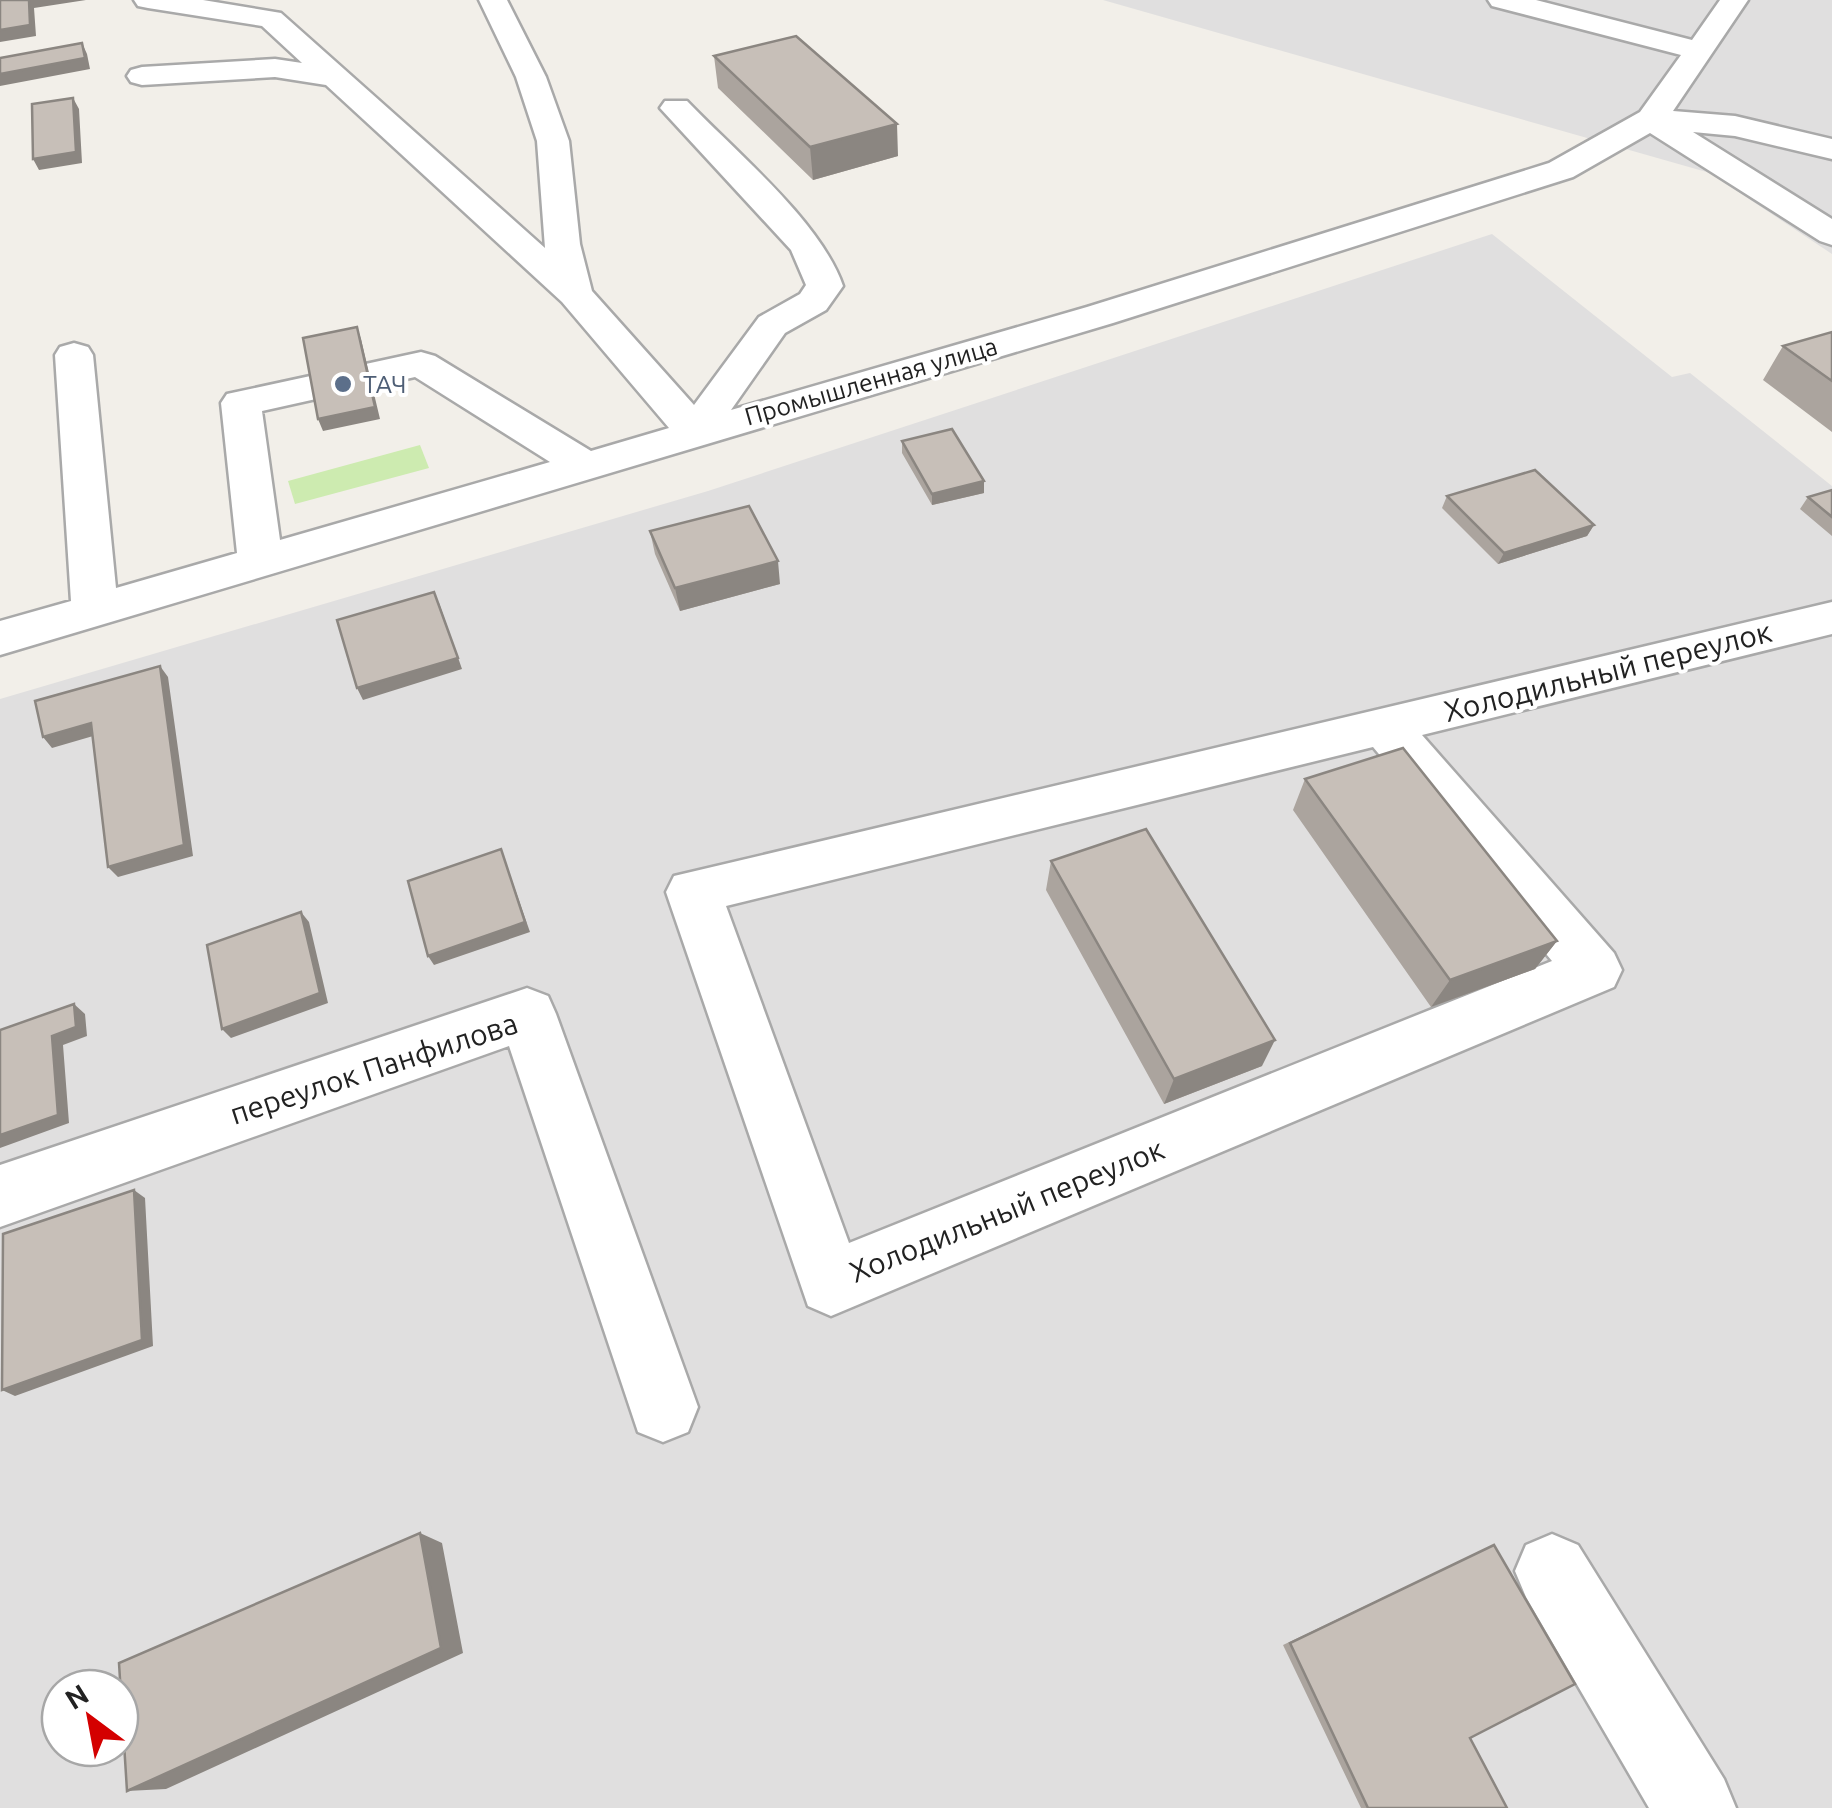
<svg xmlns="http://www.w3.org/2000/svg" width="1832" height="1808" font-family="Ubuntu,sans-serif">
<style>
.residential{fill:#e0dfdf;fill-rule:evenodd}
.grass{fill:#cdebb0}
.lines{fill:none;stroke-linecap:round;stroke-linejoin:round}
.minor-casing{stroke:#a9a9a9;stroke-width:5}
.minor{fill:#fff;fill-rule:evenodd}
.wall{fill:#aba49e}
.shaded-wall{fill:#8b8681}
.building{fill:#c7bfb8;stroke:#8b8681;stroke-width:2.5}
.service-dot{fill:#5c6f8a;stroke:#fff;stroke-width:4}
.labels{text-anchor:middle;stroke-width:8;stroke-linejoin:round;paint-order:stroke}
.far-street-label{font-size:25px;fill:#222;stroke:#fff}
.far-service-label{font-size:25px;fill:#4e5e75;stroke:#fff;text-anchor:start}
.street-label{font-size:30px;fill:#222;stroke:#fff}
</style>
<rect width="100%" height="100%" fill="#f2efe9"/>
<!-- residential -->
<path class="residential" d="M1103 0H1832V254L1710 173Z
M1492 234 1672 377 1690 373 1832 486V1808H0V699L708 491ZM60 1688H120V1748H60Z"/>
<!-- grass -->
<path class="grass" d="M420 445 429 468 295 504 288 481Z"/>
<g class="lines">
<!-- minor casing -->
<g class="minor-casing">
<path id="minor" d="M134 0H203L281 13 545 248 537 141 516 77 479 0H507L546 77 569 141 580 244 592 291 694 405 759 317 800 294 806 285 791 250 660 108 665 101H687C736 152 821 222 843 286L826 310 785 333 731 410 1087 307 1549 163 1640 112 1681 55 1492 6 1488 0H1536L1692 40 1720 0H1748L1673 111 1735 116 1832 139V159L1735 136 1693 132 1832 219V245L1820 241 1650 133 1573 177 1113 323 0 655V621L71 601 55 355 60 347 74 343 88 347 93 355 116 588 237 553 221 403 227 394 421 352 435 356 591 451 669 428 562 302 326 85 275 77 142 85 131 82 127 76 131 70 142 67 275 59 302 63 262 26 148 8 138 6ZM415 377 550 462 280 540 262 411Z
M1832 602V634L1422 735 1614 953 1622 970 1614 987 831 1316 808 1306 666 892 674 876ZM1373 747 1552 961 849 1243 726 906Z
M527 988 548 996 556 1014 698 1407 688 1432 663 1442 638 1432 509 1046 0 1227V1165Z
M1552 1534 1578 1545 1724 1779 1736 1808H1649L1526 1597 1515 1571 1526 1545Z"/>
</g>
<!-- minor -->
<use href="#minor" class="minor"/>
</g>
<!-- wall -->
<path class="wall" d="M714 56 898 156 813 180 718 88Z
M1832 332V432L1763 380 1783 346Z
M902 441 984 493 932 505 902 453Z
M1832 490V536L1800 509 1808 497Z
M1447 496 1594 525 1587 536 1498 564 1442 508Z
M650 531 780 584 680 611 655 554Z
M1305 779 1557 941 1535 969 1431 1007 1293 810Z
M1051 861 1262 1066 1164 1104 1046 890Z
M1494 1545 1470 1738 1507 1808H1361L1283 1645Z"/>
<!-- shaded-wall -->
<path class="shaded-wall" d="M29 0H86L34 8 36 36 0 42V30Z
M82 43 87 54 90 69 0 86V74Z
M73 98 79 109 82 163 39 170 33 159Z
M897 124 898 156 813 180 810 147Z
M357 327 361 339 380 419 323 431 318 419Z
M984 481V493L932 505V494Z
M1594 525 1587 536 1498 564 1504 553Z
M778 561 780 584 680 611 675 588Z
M439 603 462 669 363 700 357 688Z
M160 666 168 677 193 856 118 877 108 867Z
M91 723 100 734 52 748 43 737Z
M501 849 530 932 434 965 428 956Z
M301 912 309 922 328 1003 231 1038 222 1029Z
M1557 941 1535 969 1431 1007 1450 980Z
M74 1004 85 1014 87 1036 63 1045 69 1123 0 1148V1135L52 1036Z
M1275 1040 1262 1066 1164 1104 1174 1079Z
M134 1190 145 1198 153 1346 15 1396 2 1390Z
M420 1533 442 1543 463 1653 166 1789 127 1791Z"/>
<!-- building -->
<path class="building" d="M0 0H29L30 25 0 30Z
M796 36 897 124 810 147 714 56Z
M82 43 85 58 0 74V58Z
M73 98 76 152 33 159 32 104Z
M357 327 375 407 318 419 303 338Z
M1832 332V381L1783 346Z
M952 429 984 481 932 494 902 441Z
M1535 470 1594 525 1504 553 1447 496Z
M1832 490V517L1808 497Z
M749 506 778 561 675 588 650 531Z
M434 592 458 658 357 688 337 620Z
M160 666 184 845 108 867 91 723 43 737 35 701Z
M1403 748 1557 941 1450 980 1305 779Z
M1146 829 1275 1040 1174 1079 1051 861Z
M501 849 525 922 428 956 408 881Z
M301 912 320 993 222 1029 207 945Z
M74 1004 76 1027 52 1036 58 1115 0 1135V1030Z
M134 1190 142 1340 2 1390 3 1234Z
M420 1533 441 1648 127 1791 119 1663Z
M1494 1545 1575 1684 1470 1738 1507 1808H1368L1290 1643Z"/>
<!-- markers -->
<circle class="service-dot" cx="343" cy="384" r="10"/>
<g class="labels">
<!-- far-street labels -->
<g class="far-street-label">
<text transform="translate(871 381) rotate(-16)" y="9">Промышленная улица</text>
</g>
<!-- far-service labels -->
<g class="far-service-label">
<text x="363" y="393">ТАЧ</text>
</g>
<!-- street labels -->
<g class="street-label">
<text transform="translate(1608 672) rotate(-14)" y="10">Холодильный переулок</text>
<text transform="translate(374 1069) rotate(-18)" y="10">переулок Панфилова</text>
<text transform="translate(1007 1211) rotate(-22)" y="10">Холодильный переулок</text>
</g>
</g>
<!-- north arrow -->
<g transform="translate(90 1718) rotate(328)"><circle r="48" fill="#ffffff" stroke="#a7a7a7" stroke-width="2.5"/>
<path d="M0-8L18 38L0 25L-18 38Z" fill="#d40000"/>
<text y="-15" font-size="28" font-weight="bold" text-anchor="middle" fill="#222222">N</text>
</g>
</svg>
